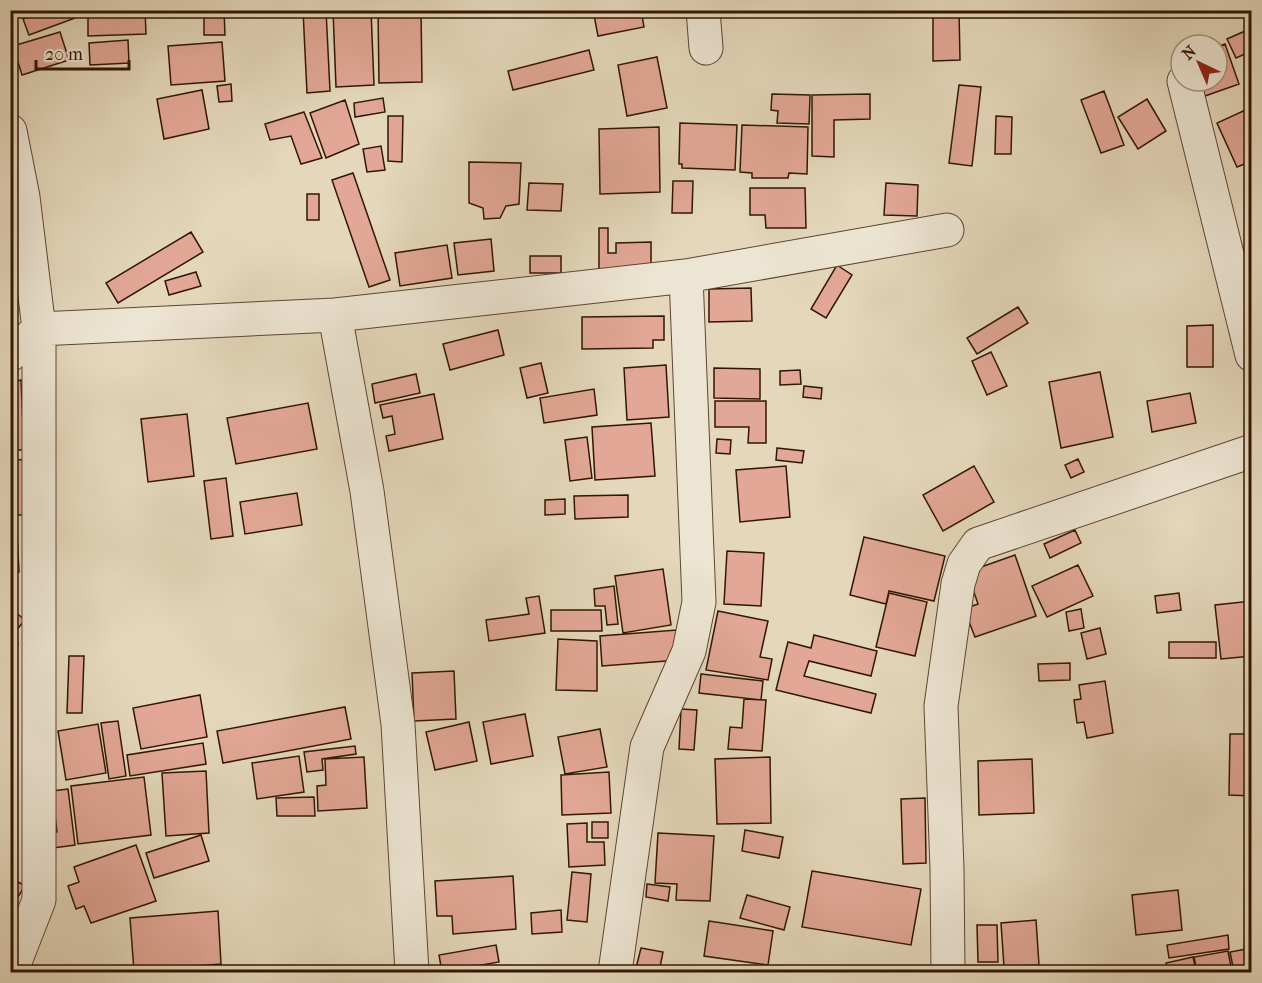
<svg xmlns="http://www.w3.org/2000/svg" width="1262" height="983" font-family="'IM FELL French Canon',serif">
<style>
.building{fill:#e2a796;stroke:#321605;stroke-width:1.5}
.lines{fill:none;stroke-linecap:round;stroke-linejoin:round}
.street-casing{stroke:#5e4632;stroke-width:35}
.street{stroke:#ede5d3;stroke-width:33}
</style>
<rect width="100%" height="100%" fill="#e4d7bb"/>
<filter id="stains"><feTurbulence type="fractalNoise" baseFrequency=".00333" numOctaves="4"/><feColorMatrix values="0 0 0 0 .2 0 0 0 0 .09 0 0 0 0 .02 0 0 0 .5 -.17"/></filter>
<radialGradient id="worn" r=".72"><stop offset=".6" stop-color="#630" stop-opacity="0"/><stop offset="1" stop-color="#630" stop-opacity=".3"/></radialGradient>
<!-- building -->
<path class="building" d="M44 10H72L75 18 29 35 23 19Z
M88 10H145L146 34 88 36Z
M204 10H224L225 35H204Z
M303 10H326L330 91 307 93Z
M333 10H371L374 85 336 87Z
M378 10H421L422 82 379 83Z
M593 10H641L644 27 598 36Z
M933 10H959L960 60 933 61Z
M1187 10H1228V17H1187Z
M1252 28V51L1236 58 1227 39Z
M60 32 69 60 22 75 13 46Z
M128 40 129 63 90 65 89 43Z
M222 42 225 81 171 85 168 46Z
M1225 44 1239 84 1205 96 1200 81H1217V47Z
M589 50 594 70 513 90 508 71Z
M657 57 667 108 627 116 618 65Z
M231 84 232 101 219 102 217 86Z
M959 85 981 87 972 166 949 163Z
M202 90 209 129 164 139 157 99Z
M1104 91 1124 145 1101 153 1081 100Z
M772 94 810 95 809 124 777 123 778 111 771 110Z
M870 94V119L834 120V157L812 156V95Z
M383 98 385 112 355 117 354 103Z
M1147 99 1166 131 1138 149 1118 117Z
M345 100 359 144 326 158 310 113Z
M1252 107V161L1237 167 1217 123Z
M304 112 322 158 301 164 291 136 270 140 265 124Z
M388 116H403L402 162 388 161Z
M996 116 1012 117 1011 154H995Z
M680 123 737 125 735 170 682 168V164H679Z
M742 125 808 127 807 174 789 173 788 178H752V173L740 172Z
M659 127 660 192 600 194 599 129Z
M381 146 385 170 367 172 363 149Z
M469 162 521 163 519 204 506 206 500 218 484 219 483 208 469 203Z
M353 173 390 280 369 287 332 180Z
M673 181H693L692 213H672Z
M529 183 563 184 561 211 527 210Z
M886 183 918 185 917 216 884 215Z
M750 188H805L806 228H766L765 215H750Z
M307 194H319V220H307Z
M599 228H608V253H616V243L651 242V269H599Z
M191 232 203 252 118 303 106 283Z
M491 239 494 271 458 275 454 243Z
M447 245 452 278 400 286 395 253Z
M530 256H561V273H530Z
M837 265 852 275 826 318 811 309Z
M196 272 201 286 169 295 165 281Z
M751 288 752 321 709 322V289Z
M1018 307 1028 323 977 354 967 338Z
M664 316V340H653V348L582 349V317Z
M1213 325V367H1187V326Z
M498 330 504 355 450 370 443 344Z
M991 352 1007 386 987 395 972 361Z
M541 363 548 393 527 398 520 368Z
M666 365 669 417 627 420 624 368Z
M714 368 760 369V399L714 398Z
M800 370 801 384 780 385V371Z
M1100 372 1113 437 1061 448 1049 382Z
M416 374 420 393 375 403 372 384Z
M21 380 24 450H10V383Z
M804 386 822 388 821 399 803 397Z
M594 389 597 415 544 423 540 398Z
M1190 393 1196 423 1152 432 1147 401Z
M434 394 443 439 389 451 386 436 395 434 392 416 383 418 380 405Z
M715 401H766V443H748L749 427H715Z
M308 403 317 449 236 464 227 418Z
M187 414 194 476 148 482 141 419Z
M651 423 655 476 595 480 592 427Z
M587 437 592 478 570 481 565 440Z
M717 439 731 440 730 454 716 453Z
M777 448 804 451 802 463 776 460Z
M10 459 23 460V515H10Z
M1078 459 1084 472 1071 478 1065 465Z
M786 466 790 517 740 522 736 470Z
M974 466 994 502 943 531 923 495Z
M226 478 233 536 211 539 204 481Z
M297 493 302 525 245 534 240 502Z
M628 495V517L575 519 574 496Z
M565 499V514L545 515V500Z
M1075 530 1081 543 1050 558 1044 544Z
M10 534H17L19 572H10Z
M864 537 945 556 934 601 889 591 886 604 850 595Z
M727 551 764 553 761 606 724 604Z
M1015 555 1036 616 975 637 964 609 978 604 967 572Z
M1078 565 1093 596 1047 617 1032 586Z
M663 569 671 625 623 633 615 576Z
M614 586 618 624 607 625 605 606H595L594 589Z
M889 593 927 602 915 656 876 647Z
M1179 593 1181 610 1157 613 1155 596Z
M539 596 545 633 489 641 486 620 529 614 526 598Z
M1252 601V656L1221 659 1215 605Z
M10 608 25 620 14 633 10 631Z
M1081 609 1084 628 1069 631 1066 612Z
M551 610H601L602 631H551Z
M718 611 768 621 760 657 772 659 768 680 706 670Z
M1100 628 1106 654 1087 659 1081 633Z
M677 630 679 660 602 666 600 636Z
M814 635 877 651 871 676 809 661 804 676 876 694 871 713 776 690 788 642 811 648Z
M10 636 18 643 13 660 10 659Z
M558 639 597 641V691L556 690Z
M1169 642H1216V658H1169Z
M69 656H84L82 713H67Z
M1070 663V680L1039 681 1038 664Z
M454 671 456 719 414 721 412 673Z
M701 674 763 681 761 700 699 693Z
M1105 681 1113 733 1087 738 1084 722 1077 723 1074 700 1081 699 1079 685Z
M200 695 207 737 141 749 133 708Z
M744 699 766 700 762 751 728 749 730 727 742 728Z
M345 707 351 739 223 763 217 731Z
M681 709 697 710 694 750 679 749Z
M525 714 533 756 491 764 483 722Z
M118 721 126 776 109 779 101 723Z
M469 722 477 761 435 770 426 732Z
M98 724 106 773 66 780 58 731Z
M10 728 16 729 10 753Z
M600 729 607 767 565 774 558 737Z
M1230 734H1252V796L1229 795Z
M203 743 206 764 130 776 127 755Z
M355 746 356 754 322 759 323 770 307 772 304 752Z
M299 756 304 792 257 799 252 763Z
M364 757 367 808 318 811 317 786 326 785 325 759Z
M770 757 771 823 717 824 715 759Z
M1032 759 1034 813 979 815 978 761Z
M206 771 209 833 166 836 162 773Z
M609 772 611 813 562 815 561 775Z
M144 777 151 835 78 844 71 786Z
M68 789 75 845 53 848 51 833 57 832 52 791Z
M314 797 315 816H277L276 798Z
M925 798 926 863 903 864 901 799Z
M592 822H608V838H592Z
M587 823V842H604L605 865 569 867 567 824Z
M745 830 783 837 779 858 742 851Z
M658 833 714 836 710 901 676 900 677 884 655 883Z
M201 835 209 861 154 878 146 853Z
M136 845 156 901 91 923 84 906 76 909 68 886 79 882 74 867Z
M812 871 921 889 911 945 802 927Z
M572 872 591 874 587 922 567 920Z
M513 876 516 929 453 934 452 916H437L435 881Z
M10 877 25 886 10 909Z
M647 884 670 887 668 901 646 897Z
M1178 890 1182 930 1136 935 1132 895Z
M747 895 790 907 784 930 740 918Z
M561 910 562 932 532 934 531 913Z
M218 911 221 964 134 971 130 918Z
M1036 920 1039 965 1004 967 1001 923Z
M709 921 773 931 768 965 704 956Z
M977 925H997L998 962H978Z
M1228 935 1229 949 1169 958 1167 945Z
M496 945 499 962 442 972 439 955Z
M641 948 663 952 659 972 636 968Z
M1252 948V972H1234L1230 952Z
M1228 951 1232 972H1197L1194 957Z
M1193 957 1195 966 1189 967 1190 972H1168L1166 963Z
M730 966 750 972H728Z"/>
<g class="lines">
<!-- street casing -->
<g class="street-casing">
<path id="street" d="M703 10 706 48
M1184 81 1252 355
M10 131 23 197 39 329V900L11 972
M335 315 367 491 398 724 412 972
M10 355 39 329 335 315 686 276 947 230
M615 972 647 747 689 651 699 602 686 276
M948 972 947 869 941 706 958 584 964 564 978 544 1252 451"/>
</g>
<!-- street -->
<use href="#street" class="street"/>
</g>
<!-- margin -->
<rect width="1262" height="983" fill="none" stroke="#e4d7bb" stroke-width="36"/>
<rect x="12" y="12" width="1238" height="959" fill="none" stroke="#321605" stroke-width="3"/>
<rect x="18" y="18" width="1226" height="947" fill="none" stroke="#321605" stroke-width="1.5"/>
<!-- north arrow -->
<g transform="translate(1199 63) rotate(316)"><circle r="28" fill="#ede5d3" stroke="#a29281" stroke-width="1.5"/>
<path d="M0-4.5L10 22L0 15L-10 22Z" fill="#8f2418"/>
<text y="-9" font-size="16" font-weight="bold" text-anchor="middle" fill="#321605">N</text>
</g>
<!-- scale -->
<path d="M36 60v9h93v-9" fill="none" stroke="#321605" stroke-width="3"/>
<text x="45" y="60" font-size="18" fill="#321605" stroke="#ede5d3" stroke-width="4.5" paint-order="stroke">20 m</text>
<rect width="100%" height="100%" filter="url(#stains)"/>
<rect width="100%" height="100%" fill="url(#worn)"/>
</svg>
